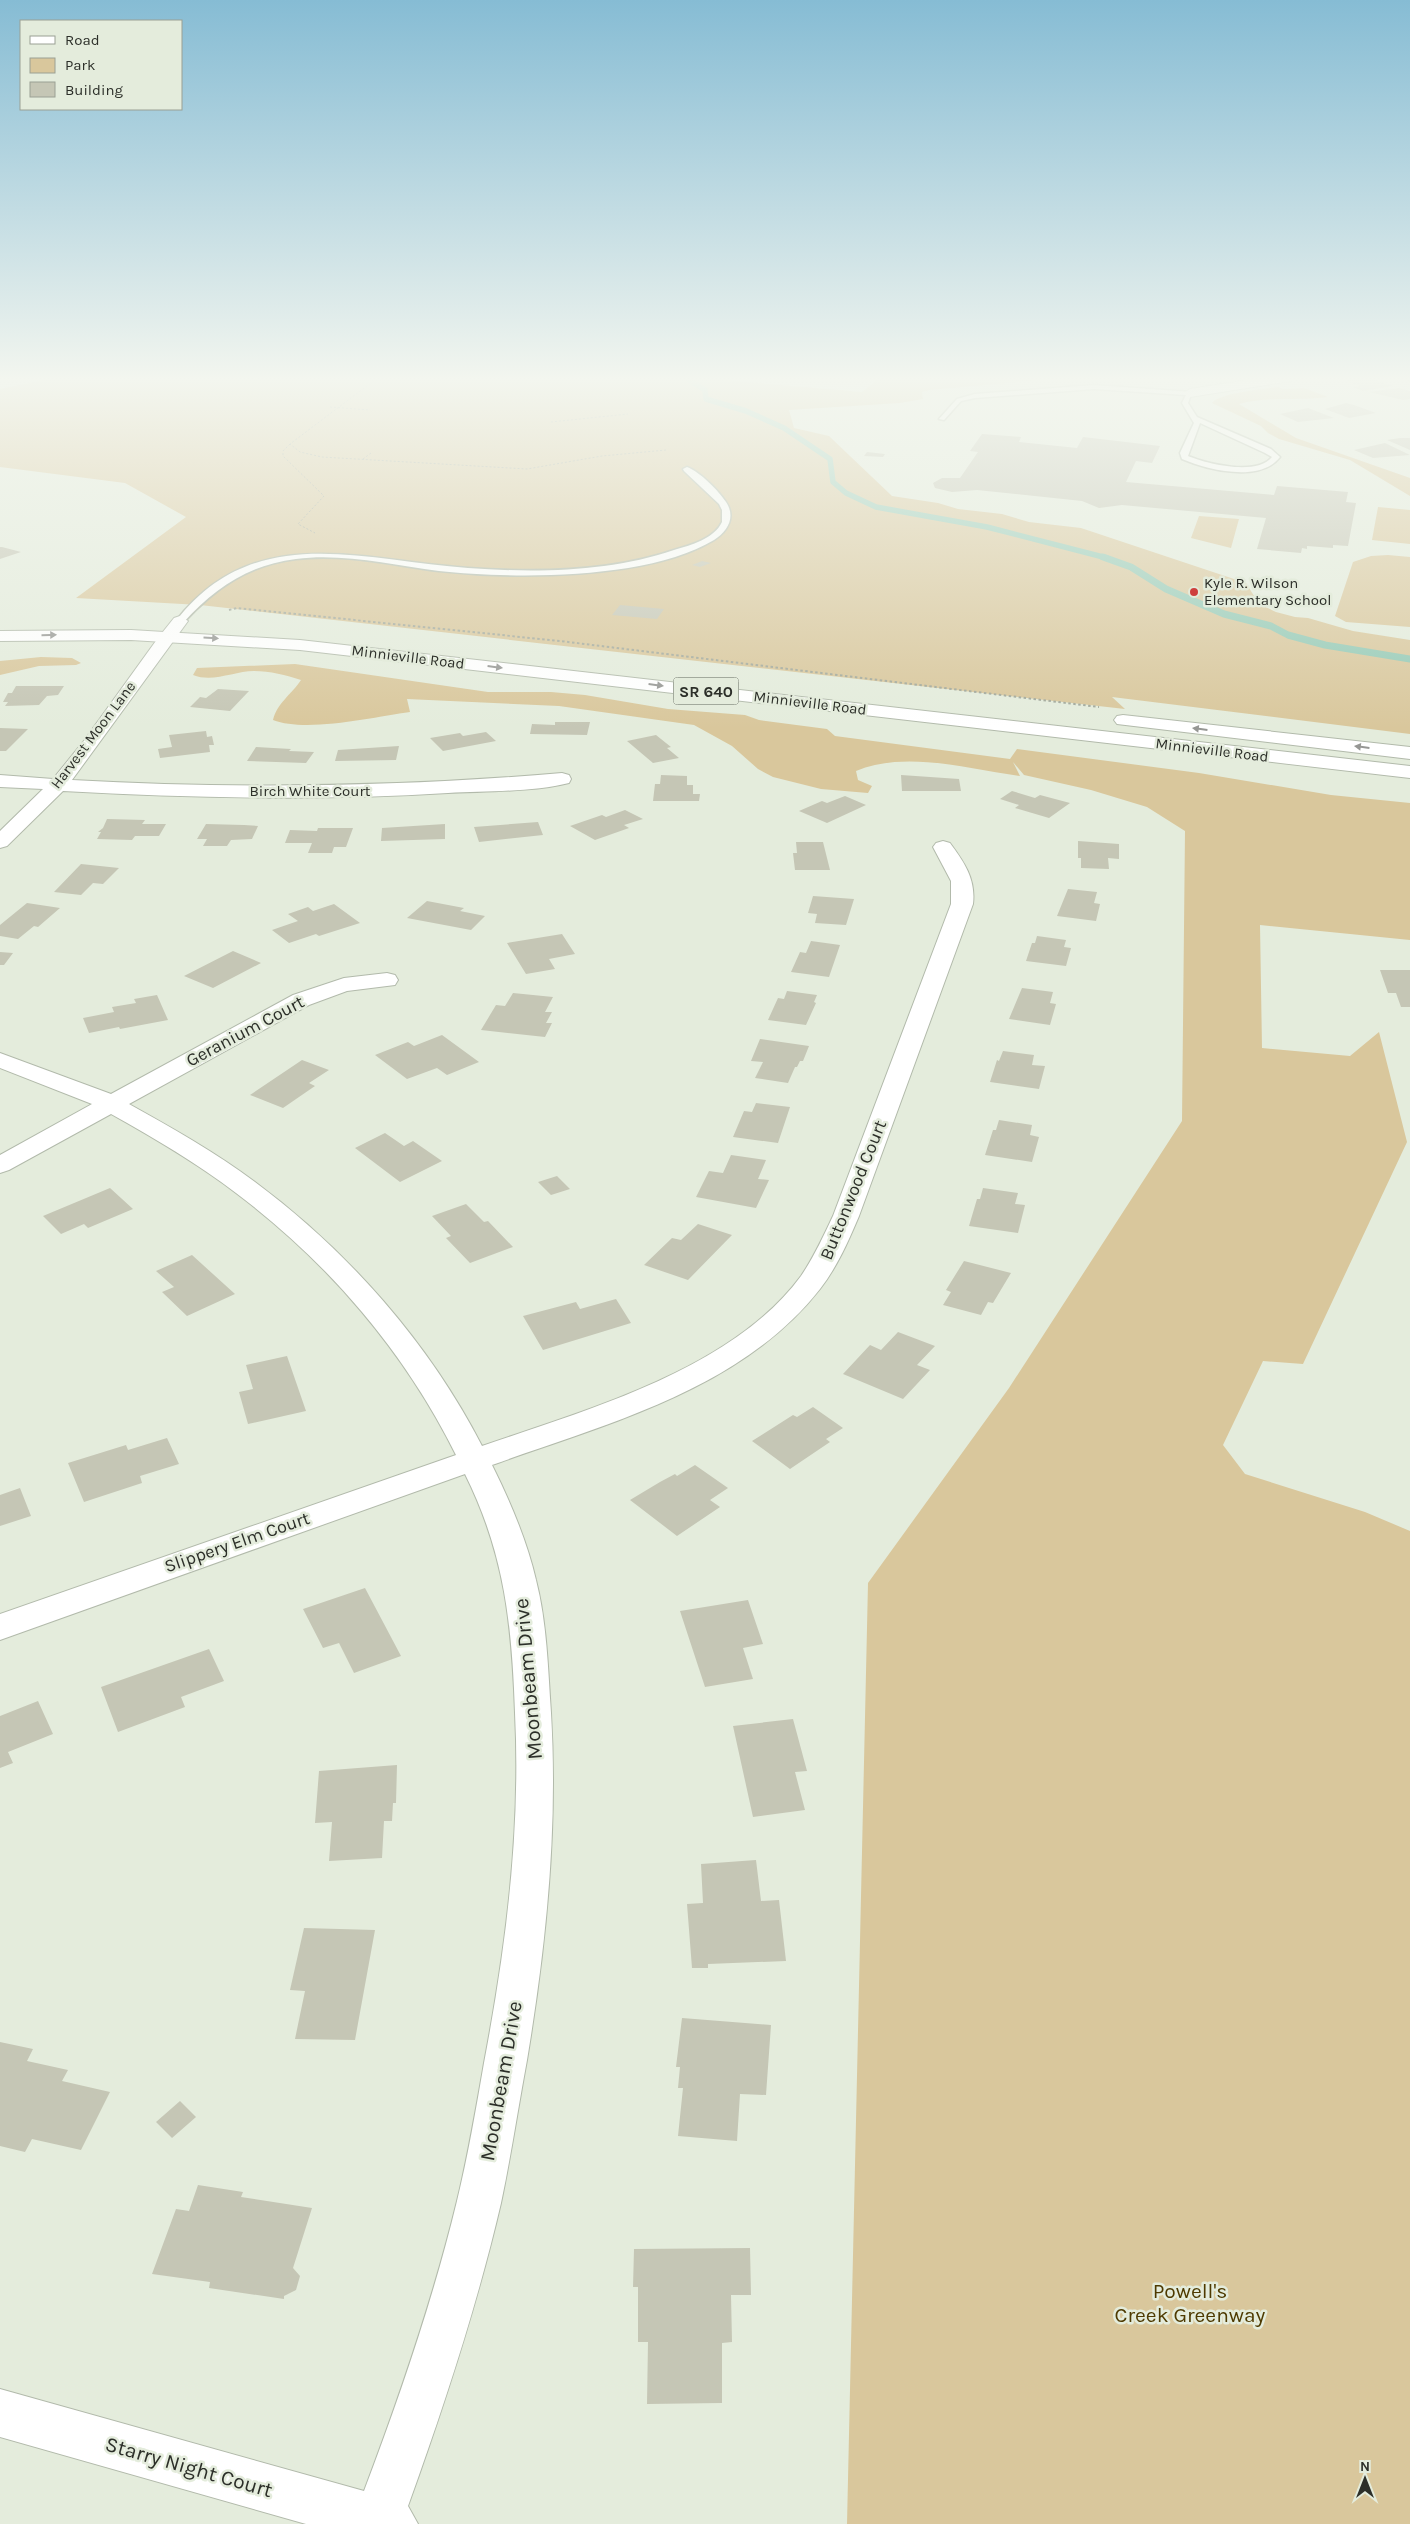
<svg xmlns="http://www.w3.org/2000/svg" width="1410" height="2524" font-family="Karla,sans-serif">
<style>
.green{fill:#d9c79c}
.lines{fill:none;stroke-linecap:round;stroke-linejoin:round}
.stream-far1{stroke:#94c9b5;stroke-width:5.5}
.stream{stroke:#94c9b5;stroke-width:7}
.building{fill:#c5c6b5}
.lane-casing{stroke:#b2baab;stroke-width:3}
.street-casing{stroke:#b2baab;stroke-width:2}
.primary-casing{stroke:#b2baab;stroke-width:2}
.path-far1{stroke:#a2a89b;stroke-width:1;stroke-dasharray:2 2;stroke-linecap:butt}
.path{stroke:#a2a89b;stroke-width:2;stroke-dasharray:2.5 2.5;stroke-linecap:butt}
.lane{fill:#fff;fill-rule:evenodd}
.street{fill:#fff;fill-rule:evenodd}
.primary{fill:#fff;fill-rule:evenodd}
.oneway{fill:#969794}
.poi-dot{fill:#ce3f3d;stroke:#e4ecdc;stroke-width:2}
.labels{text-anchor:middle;stroke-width:5;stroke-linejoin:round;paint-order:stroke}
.far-poi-label{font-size:15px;fill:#2c2f29;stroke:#e4ecdc;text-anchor:start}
.far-street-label{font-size:15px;fill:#2c2f29;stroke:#e4ecdc}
.shield{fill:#e4ecdc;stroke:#63685f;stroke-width:1}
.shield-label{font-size:16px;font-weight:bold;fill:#2c2f29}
.street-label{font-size:18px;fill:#2c2f29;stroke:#e4ecdc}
.near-street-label{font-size:21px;fill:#2c2f29;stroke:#e4ecdc}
.near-park-label{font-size:21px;fill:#4e3a00;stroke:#e4ecdc}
</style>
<rect width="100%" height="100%" fill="#e4ecdc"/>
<!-- green -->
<path class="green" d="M63 376H707L722 380 862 392 882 376H1083L929 390 922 392 923 399 900 403 789 410 794 428 829 436 892 496 938 503 958 509 1002 514 1029 522 1081 528 1246 583 1259 604 1276 612 1295 617 1308 618 1353 631 1410 640V734L1112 697 1125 709 200 605 76 598 186 517 125 483 0 467V389Z
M1278 387 1283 389 1304 388 1328 397C1299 401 1267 396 1239 404L1296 438 1410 478V496L1350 460 1279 439 1268 433 1261 426 1212 403C1220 393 1264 389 1278 387Z
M1378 507 1410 510V544L1372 540Z
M1199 516 1239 519 1231 548 1191 538Z
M1388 555 1410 557V627L1346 622 1335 616 1353 562 1371 556Z
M41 657 72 658 81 663 76 665 39 666 0 675V661Z
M295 664 488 692H551L585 695 668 709 745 715 759 720 827 729 835 736 1010 759 1017 749 1199 773 1331 795 1410 803V940L1260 925 1262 1048 1350 1056 1379 1032 1407 1142 1303 1364 1263 1361 1223 1445 1245 1474 1365 1512 1410 1531V2524H847L868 1583 1009 1388 1182 1121 1185 831 1147 807 1091 790 1024 775 1013 762 1020 776C968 769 906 750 856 771L858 780 872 786 868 793 821 789 773 777 758 769 732 746 694 725 559 706 407 699 410 712C374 717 306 733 273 720 277 703 292 694 301 680 286 675 270 671 254 671 234 671 213 683 193 675L197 668Z"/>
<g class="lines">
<!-- stream-far1 -->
<path class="stream-far1" d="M683 376 705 390 706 399 746 411 784 428 830 459 833 482 846 493 876 507 987 527 1107 558"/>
<!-- stream -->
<path class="stream" d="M1103 557 1131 567 1166 589 1224 614 1271 626 1288 635 1325 645 1410 659"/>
</g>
<!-- building -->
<path class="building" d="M1367 377 1393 386 1363 391 1353 387 1360 386 1345 381Z
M1399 388 1410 391V399L1403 400 1369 392Z
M1346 403 1354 405 1376 413 1349 418 1325 409Z
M1308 408 1334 418 1298 422 1280 414Z
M982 434 1021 437 1019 442 1077 448 1083 437 1160 446 1152 463 1136 461 1126 482 1274 495 1277 486 1348 492 1346 502 1356 503 1348 546 1333 545V548L1307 546V549L1302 548 1301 553 1257 549 1266 518 1122 505 1099 508 1082 501 977 490 952 492 935 488 933 483 942 478H960L978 452 970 451Z
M1410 438V450L1387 440 1400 438Z
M1385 443 1410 455 1373 458 1354 450Z
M867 452 885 454 883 457 864 456Z
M0 547H2L21 552 0 559Z
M702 561 711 563 700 567 692 565Z
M620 605 664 609 657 619 612 615Z
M16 686H64L58 695 47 696 39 705 5 706 8 702H3L8 693H12Z
M218 689 249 691 230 711 190 707 200 697 206 698Z
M555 722H590L587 735 530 734 532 724 555 725Z
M0 728 28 729 6 751H0Z
M206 731 207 737 212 736 214 745H209L210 752 160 758 158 749 172 747 169 735Z
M486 732 496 741 443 751 430 738 460 733 463 736Z
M656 735 671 747 667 748 679 758 653 763 627 741Z
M399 746 396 760 335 761 338 750Z
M256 747 291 749 289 751 314 752 306 763 247 761Z
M661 775 687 776V785H693V794H700L699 801H653L655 784H660Z
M901 775 959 779 961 791H902Z
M1012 791 1035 798 1040 795 1070 803 1049 818 1015 808 1019 805 1000 799Z
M845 796 866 805 827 823 799 811 822 801 827 803Z
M625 810 643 819 624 825 629 828 595 840 570 826 602 815 606 817Z
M107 819 145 820 142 824H166L159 836H135L132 840 97 839 101 832H98L103 828Z
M538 822 543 835 479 842 474 827Z
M206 824 244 825 258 826 252 839 231 840 227 846H203L207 839H197Z
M445 824V839L381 841 382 828Z
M318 828H353L346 847H334L332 853H308L312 843H285L290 830 317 831Z
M1078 841 1119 844V859L1108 858 1109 869 1081 868V858H1078Z
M796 842H823L830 870H795L793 853H797Z
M81 864 119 868 103 884 93 883 81 895 54 892Z
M1068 889 1097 892 1094 903 1100 904 1096 921 1057 916Z
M813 896 854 899 846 925 815 923 817 914 808 913Z
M427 901 464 908 460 911 485 916 471 930 407 918Z
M27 903 60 908 38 927 34 926 18 939 0 936V925Z
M334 904 360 923 319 936 316 934 289 943 272 930 298 921 288 914 308 907 313 911Z
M562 934 575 954 549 959 555 969 526 974 507 943Z
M1037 936 1066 940 1064 947 1071 948 1066 966 1026 961 1032 943H1035Z
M811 941 840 945 829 977 791 972 800 952 806 953Z
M233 951 261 963 213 988 184 976Z
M0 952 13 953 4 965H0Z
M1380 970H1410V1007H1401L1396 993H1388Z
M1022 988 1053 992 1050 1003 1056 1004 1050 1025 1009 1019Z
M787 991 817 995 814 1002 816 1003 806 1025 768 1020 778 998 784 999Z
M513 993 553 997 545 1012H552L546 1023H552L545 1037 481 1030 496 1005 505 1006Z
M157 995 168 1020 120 1029 119 1027 89 1033 83 1018 114 1012 112 1007 136 1003 134 999Z
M442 1035 479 1062 447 1075 437 1068 407 1079 375 1055 408 1042 414 1046Z
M760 1039 809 1046 803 1061H800L797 1067H795L788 1083 755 1078 763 1062 751 1061Z
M1003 1051 1034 1055 1032 1065 1045 1066 1039 1089 990 1082 997 1060 999 1061Z
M302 1060 329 1070 309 1083 315 1086 283 1108 250 1095Z
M756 1103 790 1107 778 1143 733 1137 744 1111 752 1112Z
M999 1120 1032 1125 1030 1135 1039 1137 1032 1162 985 1155 993 1130H996Z
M385 1133 404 1146 413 1141 442 1161 400 1182 355 1148Z
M731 1155 766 1160 758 1179 769 1180 756 1208 696 1197 709 1171 723 1173Z
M557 1176 570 1189 551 1195 538 1182Z
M110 1188 133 1209 88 1228 84 1224 61 1234 43 1216Z
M983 1188 1018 1193 1015 1204 1025 1205 1018 1233 969 1226 977 1199H980Z
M466 1204 484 1222 488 1221 513 1247 470 1263 446 1238 451 1236 432 1216Z
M698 1224 732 1235 688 1280 644 1265 672 1238 681 1240Z
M192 1255 235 1294 187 1316 162 1292 174 1287 156 1271Z
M964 1261 1011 1273 993 1303 988 1302 981 1315 943 1305 951 1292 946 1290Z
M616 1299 631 1323 543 1350 523 1316 576 1302 580 1309Z
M898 1332 935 1346 917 1365 930 1370 903 1399 843 1374 870 1345 881 1350Z
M287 1356 306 1411 248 1424 239 1392 253 1389 246 1365Z
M813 1407 843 1428 826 1439 830 1442 790 1469 752 1441 793 1415 797 1417Z
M167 1438 179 1464 140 1476 142 1483 84 1502 68 1463 126 1445 128 1450Z
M695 1465 728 1488 710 1500 720 1507 677 1536 630 1500 660 1482 675 1474 677 1476Z
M20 1488 31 1516 0 1526V1495Z
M365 1588 401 1656 354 1673 339 1643 323 1648 303 1609Z
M748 1600 763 1644 743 1648 753 1679 705 1687 680 1611Z
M209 1649 224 1681 181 1697 185 1707 118 1732 101 1687Z
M38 1701 53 1734 8 1752 13 1763 0 1768V1716Z
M793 1719 807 1771 795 1772 805 1810 753 1817 733 1726Z
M397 1765 396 1803H393L392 1821H384L382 1858 329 1861 332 1822 315 1823 319 1771Z
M756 1860 761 1901 779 1900 786 1961 708 1964V1968H692L687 1904 703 1903 701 1864Z
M304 1928 375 1930 355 2040 295 2039 305 1991 290 1990Z
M682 2018 771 2025 766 2095 740 2094 737 2141 678 2136 683 2088H678L680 2067H676Z
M0 2042 33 2049 27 2061 68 2070 62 2081 110 2092 81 2150 32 2139 25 2152 0 2146Z
M180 2101 196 2117 172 2138 156 2122Z
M198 2185 243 2192 241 2197 312 2208 293 2268 300 2276 296 2290 284 2296V2299L209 2288 210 2282 152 2274 176 2209 189 2211Z
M750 2248 751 2295H731L732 2342 722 2343V2403L647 2404 648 2342H638V2287H633L634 2249Z"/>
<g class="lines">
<!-- lane casing -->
<g class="lane-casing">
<path id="lane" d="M1094 385 1192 392 1188 403 1197 417 1271 449 1280 457C1260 483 1208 470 1182 459L1180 453 1194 423 1182 403 1186 395 1094 389 975 398 961 401 944 420 939 419 957 399 975 394ZM1200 423 1265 453 1272 457C1257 476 1207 464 1188 456Z
M687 467C700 472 718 490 726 502 736 517 728 531 714 540 648 580 514 579 439 571 391 565 344 553 296 559 248 565 215 588 183 623L176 621C254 520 362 561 468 568 536 573 610 572 674 550 691 545 714 539 722 522V510L719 504 684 471 683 469Z"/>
</g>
<!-- street casing -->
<g class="street-casing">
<path id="street" d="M1274 376H1303L1297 380 1190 397 1184 393 1190 389Z
M1402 376H1410V381Z
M180 616 188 621 72 780C236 789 399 787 562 773L569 775 571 779 569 783C534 792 485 791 448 793 320 801 191 798 63 791L7 846 0 848V831L43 789 0 787V775L53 779 83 742 158 638 174 618Z
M943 841 950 843C964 862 976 879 973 904L859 1216C848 1242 837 1267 820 1289 741 1390 606 1424 492 1465 510 1501 527 1541 536 1580 547 1623 548 1669 551 1713 558 1830 546 1946 527 2060 518 2108 511 2156 501 2203 477 2306 444 2406 408 2506L418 2524H306L0 2437V2389L364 2491C400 2396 433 2300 457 2201 468 2156 476 2109 484 2063 506 1947 521 1831 515 1713 512 1626 505 1554 465 1474L0 1640V1614L456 1455C405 1352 328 1262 236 1193 197 1163 154 1138 111 1114L9 1170 0 1173V1155L92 1104 0 1068V1053L111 1094 293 995 344 978 387 973 395 975 398 980 395 985 347 991 309 1005 129 1104C172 1128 215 1152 255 1182 348 1251 429 1343 482 1446 586 1410 732 1370 801 1276 814 1257 823 1237 833 1216L951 904V881L933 847 936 843Z"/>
</g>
<!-- primary casing -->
<g class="primary-casing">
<path id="primary" d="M131 630 300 640 1410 766V778L300 650 131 640 0 641V631Z
M1123 715 1410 747V759L1117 724 1114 720 1117 716Z"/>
</g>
<!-- path-far1 -->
<path class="path-far1" d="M380 376 290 444 300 452 322 457 527 469 602 456 666 450
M330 407 370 410
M551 422 628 414
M290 444 283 451V456L324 496 298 524 315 533
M363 459 371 453"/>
<!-- path -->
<path class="path" d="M229 610 237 608 560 641 1099 707"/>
<!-- lane -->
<use href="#lane" class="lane"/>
<!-- street -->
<use href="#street" class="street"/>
<!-- primary -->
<use href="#primary" class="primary"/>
</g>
<!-- one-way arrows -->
<defs><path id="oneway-solid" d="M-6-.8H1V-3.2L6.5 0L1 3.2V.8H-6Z" transform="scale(1.25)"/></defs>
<g class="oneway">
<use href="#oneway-solid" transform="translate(49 635) rotate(-1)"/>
<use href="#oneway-solid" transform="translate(211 638) rotate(3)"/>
<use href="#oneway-solid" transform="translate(495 667) rotate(7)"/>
<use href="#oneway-solid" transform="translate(656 685) rotate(7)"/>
<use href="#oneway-solid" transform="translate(1200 729) rotate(-173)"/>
<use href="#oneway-solid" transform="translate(1362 747) rotate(-173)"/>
</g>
<!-- sky -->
<linearGradient id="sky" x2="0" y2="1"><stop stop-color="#86bcd4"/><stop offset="0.52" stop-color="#f3f6ef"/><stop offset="1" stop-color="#f3f6ef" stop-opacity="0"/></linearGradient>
<rect width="1410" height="729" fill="url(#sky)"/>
<!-- markers -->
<circle class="poi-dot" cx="1194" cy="592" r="5"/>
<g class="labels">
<!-- far-poi labels -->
<g class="far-poi-label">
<text x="1204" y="588">Kyle R. Wilson<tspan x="1204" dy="17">Elementary School</tspan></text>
</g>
<!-- far-street labels -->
<g class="far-street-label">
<text transform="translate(408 657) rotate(7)" y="5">Minnieville Road</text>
<text transform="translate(810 703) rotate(7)" y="5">Minnieville Road</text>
<text transform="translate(93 735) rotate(-53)" y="5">Harvest Moon Lane</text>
<text transform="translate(1212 750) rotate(7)" y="5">Minnieville Road</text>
<text x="310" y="796">Birch White Court</text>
</g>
<!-- shield labels -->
<rect class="shield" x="673.5" y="677.5" width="65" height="27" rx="4"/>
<g class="shield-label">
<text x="706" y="697">SR 640</text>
</g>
<!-- street labels -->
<g class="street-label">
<text transform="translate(245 1031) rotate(-28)" y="6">Geranium Court</text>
<text transform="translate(853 1190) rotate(-68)" y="6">Buttonwood Court</text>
<text transform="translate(237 1542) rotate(-19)" y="6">Slippery Elm Court</text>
</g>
<!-- near-street labels -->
<g class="near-street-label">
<text transform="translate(528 1679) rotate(-95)" y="7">Moonbeam Drive</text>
<text transform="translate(501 2081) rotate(-80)" y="7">Moonbeam Drive</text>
<text transform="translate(189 2467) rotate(16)" y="7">Starry Night Court</text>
</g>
<!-- near-park labels -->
<g class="near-park-label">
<text x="1190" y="2298">Powell's<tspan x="1190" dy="24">Creek Greenway</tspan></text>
</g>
</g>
<!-- legend -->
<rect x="20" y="20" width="162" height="90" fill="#e4ecdc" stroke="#9aa094"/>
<rect x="30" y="36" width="25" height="8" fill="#ffffff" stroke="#9aa094"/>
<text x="65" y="45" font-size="15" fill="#2c2f29">Road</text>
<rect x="30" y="58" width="25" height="15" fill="#d9c79c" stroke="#9aa094"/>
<text x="65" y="70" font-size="15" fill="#2c2f29">Park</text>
<rect x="30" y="82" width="25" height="15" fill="#c5c6b5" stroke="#9aa094"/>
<text x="65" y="95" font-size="15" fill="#2c2f29">Building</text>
<!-- north arrow -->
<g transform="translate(1365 2479)" stroke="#e4ecdc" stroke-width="4" paint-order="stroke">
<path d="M0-4L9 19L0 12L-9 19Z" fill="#2c2f29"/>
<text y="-8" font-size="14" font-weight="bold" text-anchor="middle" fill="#2c2f29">N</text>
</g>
</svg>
